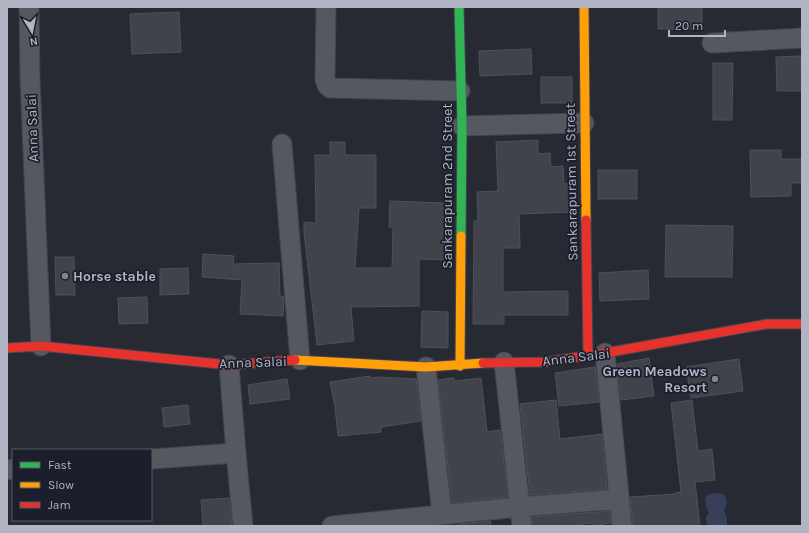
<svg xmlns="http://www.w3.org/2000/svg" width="809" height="533" font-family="Karla,sans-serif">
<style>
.water{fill:#384059}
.building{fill:#41434a;stroke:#4e5159}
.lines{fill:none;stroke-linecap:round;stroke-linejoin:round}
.street-casing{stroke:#43454b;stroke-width:21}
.fast-casing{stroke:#43454b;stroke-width:11}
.slow-casing{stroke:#43454b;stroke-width:11}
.jam-casing{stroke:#43454b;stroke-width:11}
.street{stroke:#565860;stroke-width:19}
.fast{stroke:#30b455;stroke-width:9}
.slow{stroke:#ff9f0a;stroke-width:9}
.jam{stroke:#e5322d;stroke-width:9}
.poi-dot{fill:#818490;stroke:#1b1f2b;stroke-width:1.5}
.labels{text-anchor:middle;stroke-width:3.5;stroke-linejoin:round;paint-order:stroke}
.street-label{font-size:14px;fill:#b1b4c3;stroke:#1b1f2b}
.poi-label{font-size:14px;font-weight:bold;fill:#b1b4c3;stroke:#1b1f2b;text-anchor:start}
</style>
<rect width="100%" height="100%" fill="#272a32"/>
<!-- water -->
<path class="water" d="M714 493C727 492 729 500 724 511L727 518V526H707L706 517 709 513 706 507 705 498 708 495Z"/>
<!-- building -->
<path class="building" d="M658 7H702V29H658Z
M179 12 181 52 132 54 130 14Z
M531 49 532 74 480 76 479 51Z
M801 56 802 91H777L776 57Z
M713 63H733L732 120H713Z
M541 77H572V103H541Z
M538 140V154L550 153 551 167 563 166 564 184 573 183V212L519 214 520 248H503V292L568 291V315H504V324H473L474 221H478L477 192 498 191 496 142Z
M330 142H345V155H376V208H359L355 268H392L393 227H389L390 201 444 203V221H449L448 260 419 259V306L351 307 354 341 317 345 304 232V222L316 223 315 155H330Z
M750 150H781V159H802V183H791V196L751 197Z
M598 170H637V199H598Z
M666 225 733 226 732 277H665Z
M203 254 234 256 233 264 279 263 280 296 284 297 283 316 240 314 242 280 202 277Z
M55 257H74L75 295H56Z
M188 268 189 294 160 295V269Z
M648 270 649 299 600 301 599 273Z
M147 297 148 323 119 324 118 298Z
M422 311 448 312V348L421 347Z
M649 358 654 396 621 400 617 364Z
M739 359 743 391 691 398 686 367Z
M595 367 599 402 559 406 555 373Z
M370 376 371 378 378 377 416 379 421 421 381 427V432L338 436 335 407 330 382Z
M454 378V381L481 378 487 432 500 430 508 497 452 503 438 380Z
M287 379 290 399 250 404 248 385Z
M556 400 560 439 602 434 607 489 530 495 520 404Z
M692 400 698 451 712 449 715 480 695 482 700 526H633L630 497 675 494V493L681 492 671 403Z
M188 405 190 424 164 427 162 408Z
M229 498 232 526H203L201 500Z
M609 511 611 523 592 526V523L568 526H533L532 517Z
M490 521 491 526H458V524Z"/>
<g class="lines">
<!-- street casing -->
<g class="street-casing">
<path id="street" d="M29 7 30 78 41 346
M326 7 325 79 327 85 330 88 460 91
M712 43 802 38
M462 126 584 123
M282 144 300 360
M605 353 622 526
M504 362 522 526
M229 365 236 453 243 526
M426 367 442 515
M151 459 236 453
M7 470 13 469
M332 526 519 507 619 499"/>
</g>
<!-- fast casing -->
<g class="fast-casing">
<path id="fast" d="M459 7 462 126 461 236"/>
</g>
<!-- slow casing -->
<g class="slow-casing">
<path id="slow" d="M584 7 586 220
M295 360 426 367 483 363
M460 366 461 236"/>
</g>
<!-- jam casing -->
<g class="jam-casing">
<path id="jam" d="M586 220 588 356
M7 348 41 346 229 365 295 360
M483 363 546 362 605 353 767 324H802"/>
</g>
<!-- street -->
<use href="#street" class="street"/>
<!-- fast -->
<use href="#fast" class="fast"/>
<!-- slow -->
<use href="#slow" class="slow"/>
<!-- jam -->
<use href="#jam" class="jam"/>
</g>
<!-- markers -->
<g class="poi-dot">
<circle cx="65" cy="276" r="4"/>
<circle cx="715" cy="379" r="4"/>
</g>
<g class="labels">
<!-- street labels -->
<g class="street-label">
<text transform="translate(32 128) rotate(-92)" y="5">Anna Salai</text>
<text transform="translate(571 182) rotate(-91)" y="5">Sankarapuram 1st Street</text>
<text transform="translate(447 186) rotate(-90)" y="5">Sankarapuram 2nd Street</text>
<text transform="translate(576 357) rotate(-7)" y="5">Anna Salai</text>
<text transform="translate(253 362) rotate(-2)" y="5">Anna Salai</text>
</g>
<!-- poi labels -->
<g class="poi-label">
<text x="73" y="281">Horse stable</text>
<text x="707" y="376" text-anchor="end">Green Meadows<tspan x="707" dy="16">Resort</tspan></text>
</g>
</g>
<!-- border -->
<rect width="809" height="533" fill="none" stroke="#b1b4c3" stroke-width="16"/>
<!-- legend -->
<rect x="12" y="449" width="140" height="72" fill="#1b1f2b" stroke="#575b68"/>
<rect x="20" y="462" width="20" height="6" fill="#30b455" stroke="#575b68"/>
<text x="48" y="469" font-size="12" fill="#b1b4c3">Fast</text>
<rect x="20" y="482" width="20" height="6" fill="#ff9f0a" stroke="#575b68"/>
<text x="48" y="489" font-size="12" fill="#b1b4c3">Slow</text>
<rect x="20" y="502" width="20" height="6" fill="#e5322d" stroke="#575b68"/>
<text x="48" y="509" font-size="12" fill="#b1b4c3">Jam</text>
<!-- north arrow -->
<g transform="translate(32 32) rotate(170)" stroke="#1b1f2b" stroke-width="3" paint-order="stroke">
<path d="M0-3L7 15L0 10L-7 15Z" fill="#b1b4c3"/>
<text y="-6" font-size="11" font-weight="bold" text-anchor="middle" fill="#b1b4c3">N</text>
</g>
<!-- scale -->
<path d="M669 30v6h56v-6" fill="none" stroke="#b1b4c3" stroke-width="2"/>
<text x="675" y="30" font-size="12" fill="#b1b4c3" stroke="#1b1f2b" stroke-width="3" paint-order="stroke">20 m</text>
</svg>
